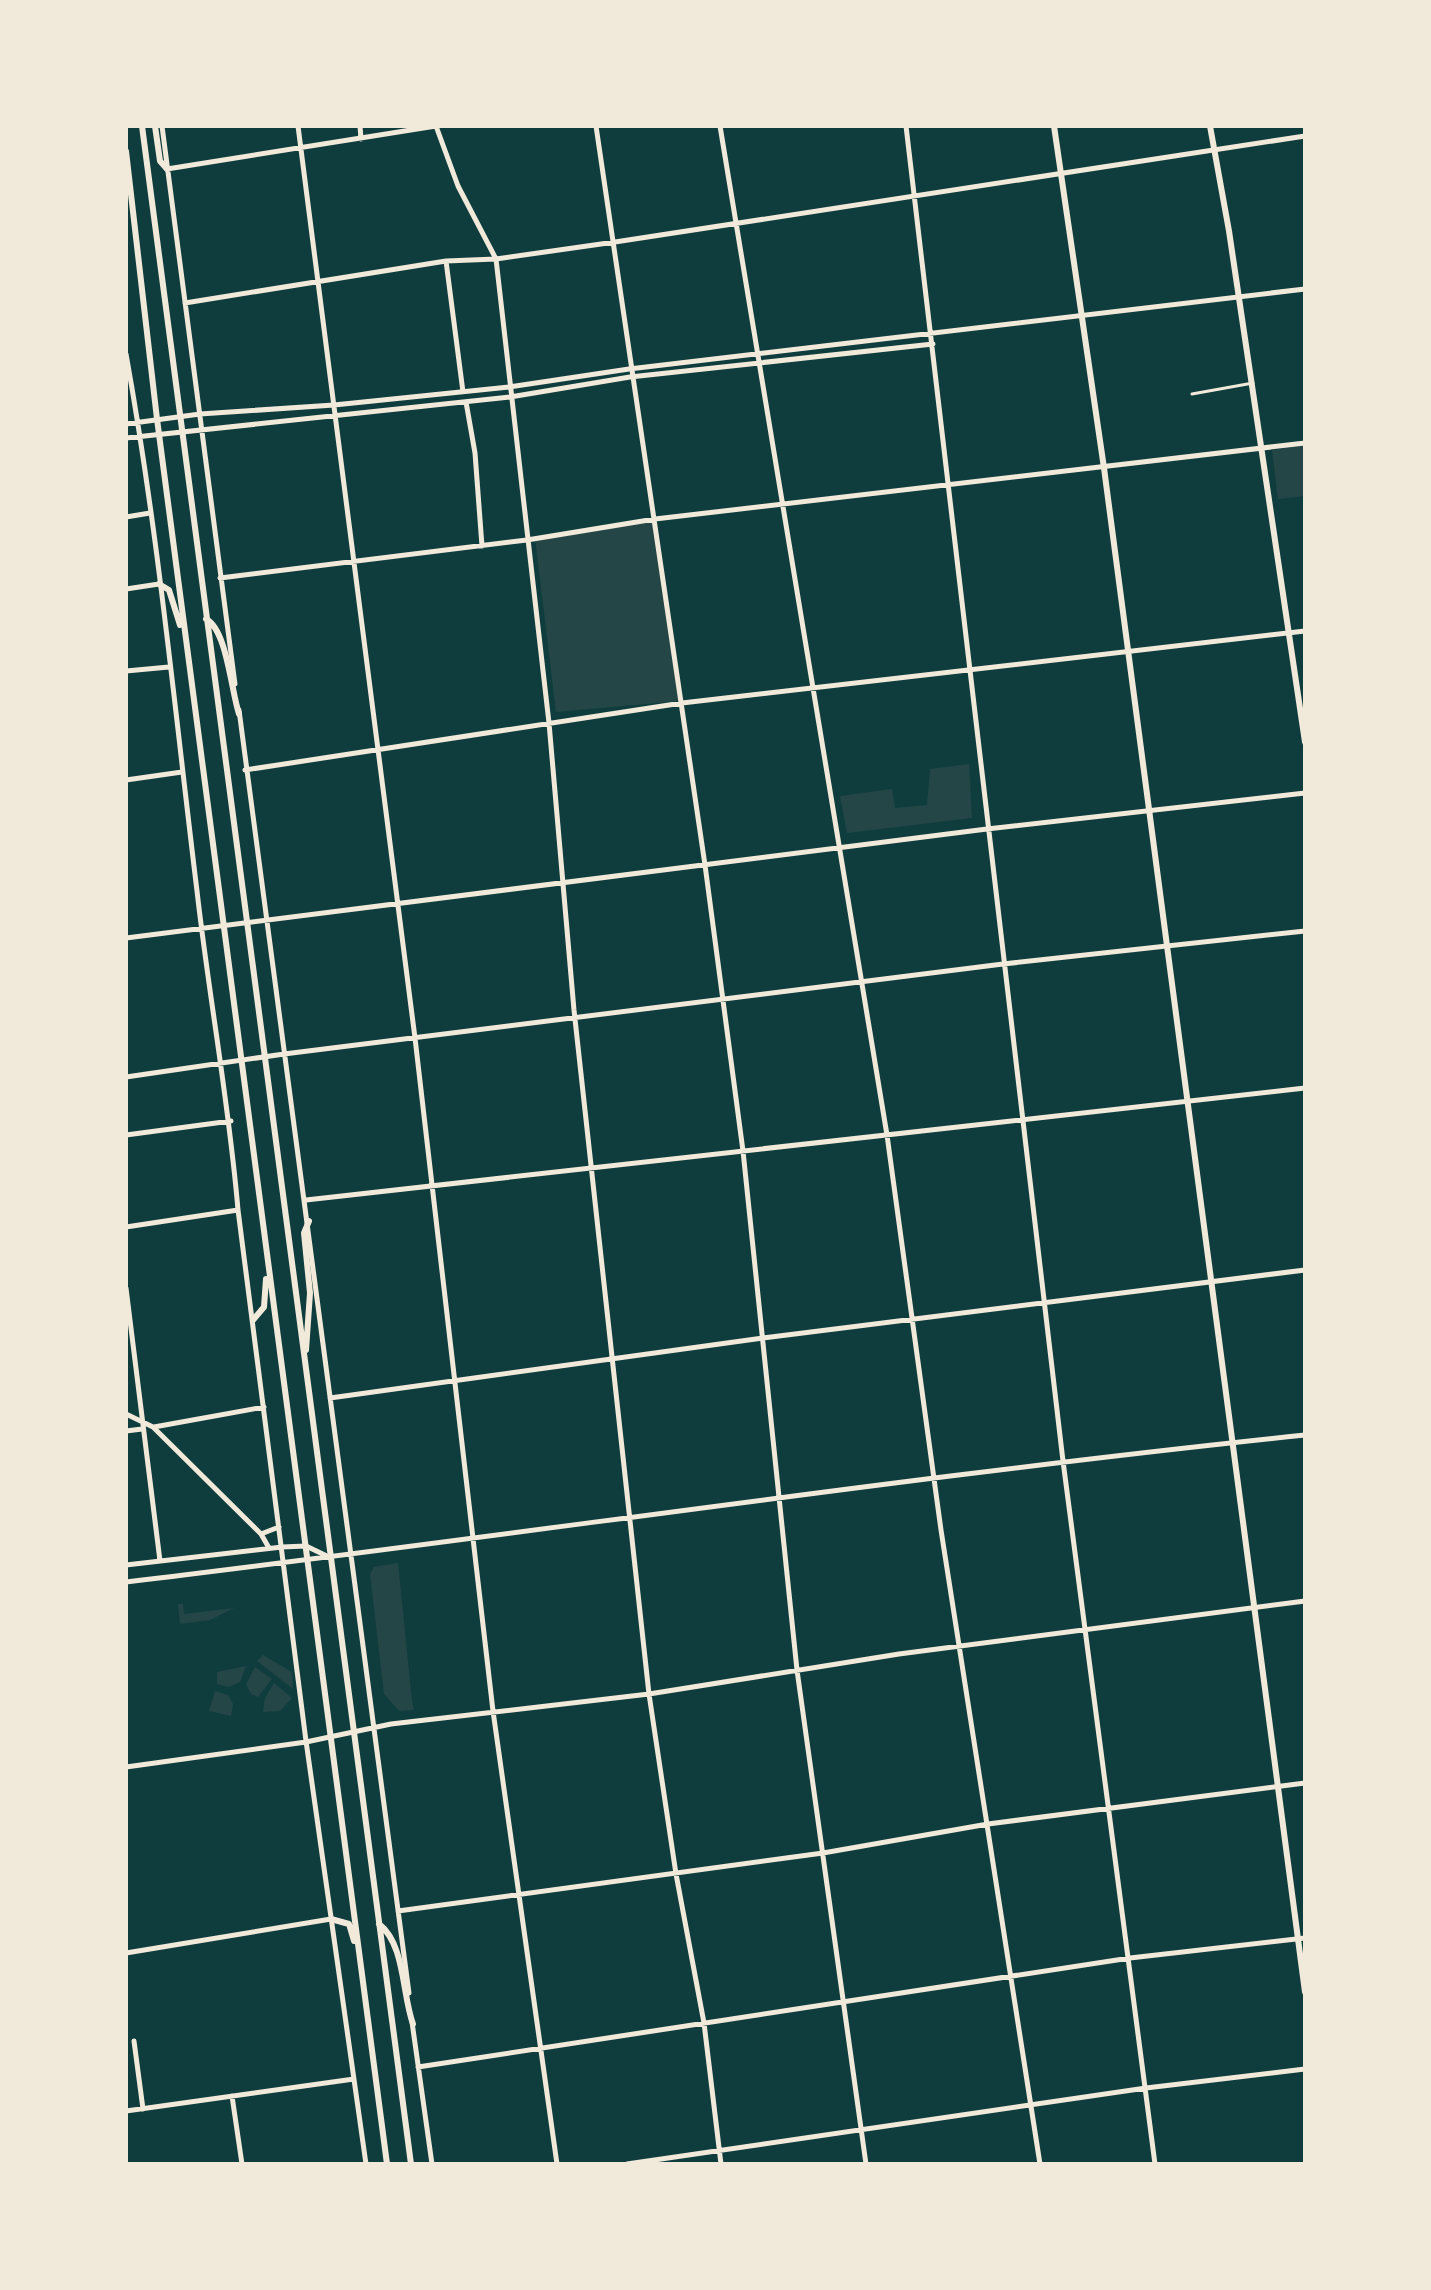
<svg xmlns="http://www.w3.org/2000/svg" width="1431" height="2290" font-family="'PT Sans',sans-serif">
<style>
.green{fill:#244646}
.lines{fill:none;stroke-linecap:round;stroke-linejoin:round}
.service{stroke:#f1e9da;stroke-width:3}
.minor{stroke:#f1e9da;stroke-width:5}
.tertiary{stroke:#f1e9da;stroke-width:6}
</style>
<rect width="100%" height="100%" fill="#0f3d3e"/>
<!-- green -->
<path class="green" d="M1305 445V496L1278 499 1272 450Z
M654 522 679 701 556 712 535 538Z
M969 764 972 818 847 833 840 796 892 789 895 808 927 805 930 769Z
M398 1563 412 1701 414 1710 399 1711 384 1694 370 1574 374 1567Z
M178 1604H183L184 1614 234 1608 210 1620 180 1624Z
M263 1655 292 1672 293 1689 257 1661Z
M246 1666 240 1682 229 1687 217 1684V1672Z
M255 1667 272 1679 258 1697 251 1694 246 1684Z
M274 1683 292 1698 280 1711 263 1712 265 1698Z
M215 1691 228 1695 233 1704 231 1716 209 1711Z"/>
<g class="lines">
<!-- service -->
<path class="service" d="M1192 394 1253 383"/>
<!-- minor -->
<path class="minor" d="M162 126 235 684
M298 126 415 1038 493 1711 557 2164
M360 126 361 139
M436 126 458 186 496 259 549 723 574 1010 649 1694 676 1874 704 2023 721 2164
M596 126 705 865 743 1151 797 1670 866 2164
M720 126 887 1135 941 1530 1040 2164
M906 126 1063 1461 1155 2164
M167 169 436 126
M446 261 463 392
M185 303 446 261 496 259 615 242 1305 136
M126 354C158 531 175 712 197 891 209 997 229 1103 238 1210L306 1741 366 2164
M466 402 475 453 482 546
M126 424 200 414 334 405 509 387 629 369 1305 289
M126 438 510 397 630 377 933 344
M126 517 150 513
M220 578 527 540 655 519 1305 443
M126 589 159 584
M126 671 169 667
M239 710 409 1993
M245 770 682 703 1305 631
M126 780 182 772
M126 938 987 829 1305 793
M126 1077 284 1054 1003 964 1305 931
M126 1135 231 1121
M306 1200 1305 1088
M126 1227 238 1210
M126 1288 160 1561
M330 1398 763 1338 1305 1270
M126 1414 153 1427 261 1534 269 1548
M154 1427 264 1407
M126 1431 142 1429
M261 1534 279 1527
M126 1565 282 1547 306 1546 331 1558
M126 1582C519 1535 911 1476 1305 1435
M126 1767 306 1742 391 1724 649 1694 899 1654 1305 1601
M398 1911 823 1853 988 1824 1305 1783
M126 1953 331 1919
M412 2022 432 2164
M134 2041 143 2109
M418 2067 1130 1958 1305 1938
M232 2096 242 2164
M126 2111 354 2079
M627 2164 1146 2088 1305 2069"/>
<!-- tertiary -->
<path class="tertiary" d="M142 126 411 2164
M155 126 160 161 167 169
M1054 126 1104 468 1305 1992
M1210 126 1229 231 1305 742
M126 151 157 419 387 2164
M159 584 169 590 180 625
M206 619C227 630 231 690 239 714
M253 1320 264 1307 266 1279
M306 1350 310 1293 304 1233 309 1221
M331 1919 349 1924 354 1941
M379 1924C405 1944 402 1994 413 2024"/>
</g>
<!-- border -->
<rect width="1431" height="2290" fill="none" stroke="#f1e9da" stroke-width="256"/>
</svg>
